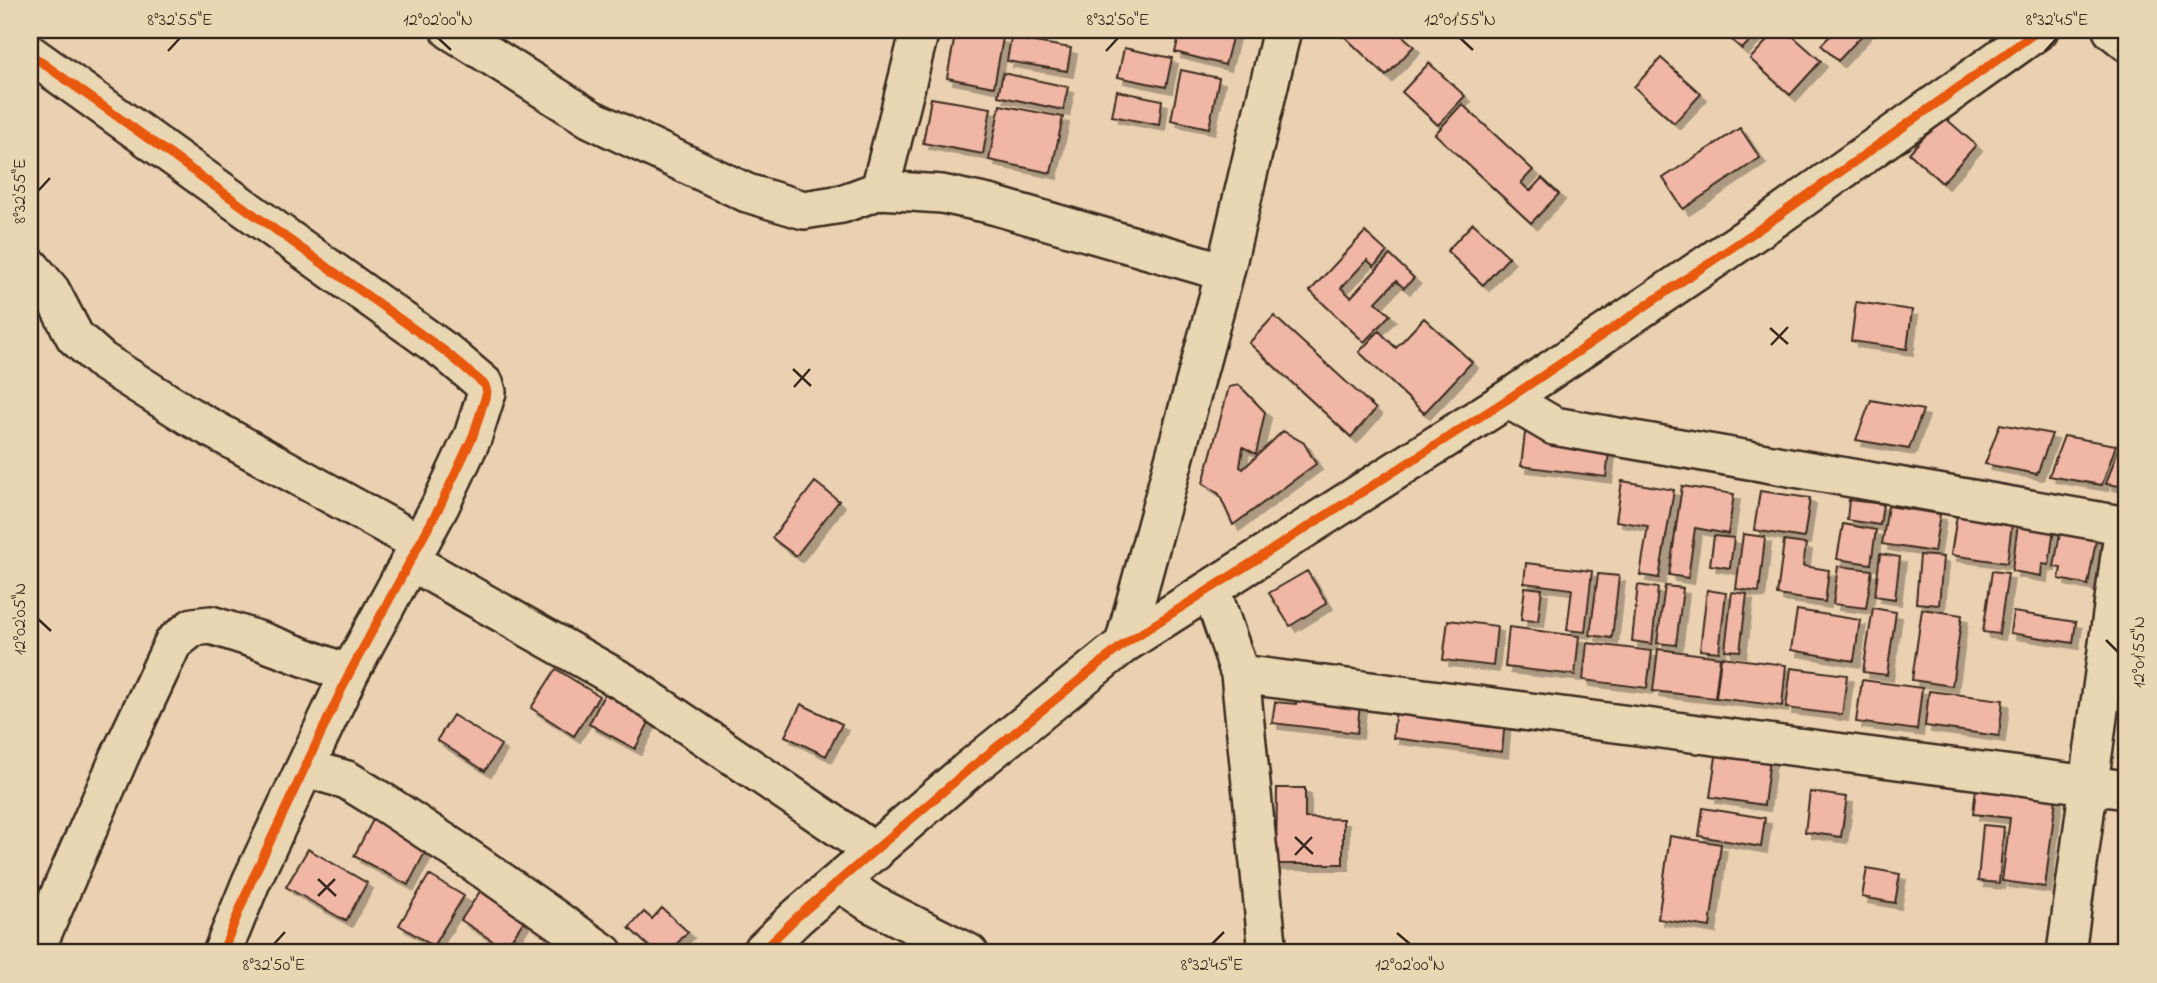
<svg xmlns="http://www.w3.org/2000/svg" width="2157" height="983" font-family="'Indie Flower',sans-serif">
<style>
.building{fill:#f0b7a7;stroke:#3b2a1e;stroke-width:2;filter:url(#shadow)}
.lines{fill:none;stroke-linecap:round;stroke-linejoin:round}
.minor-casing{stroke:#3b2a1e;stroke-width:42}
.minor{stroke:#e9d7b4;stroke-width:37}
.cycleway-casing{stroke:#e9d7b4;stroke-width:13}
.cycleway{stroke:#e8590c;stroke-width:9}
.ticks{fill:none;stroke:#3b2a1e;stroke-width:2.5}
.neatline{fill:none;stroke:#3b2a1e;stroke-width:2.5}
.ticks-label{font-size:18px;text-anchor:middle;fill:#3b2a1e}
</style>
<defs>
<filter id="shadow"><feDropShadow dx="6" dy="6" stdDeviation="0" flood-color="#0004"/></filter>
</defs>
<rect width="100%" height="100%" fill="#ead1b1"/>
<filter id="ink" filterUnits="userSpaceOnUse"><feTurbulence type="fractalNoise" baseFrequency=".0143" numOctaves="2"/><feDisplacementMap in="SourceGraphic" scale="14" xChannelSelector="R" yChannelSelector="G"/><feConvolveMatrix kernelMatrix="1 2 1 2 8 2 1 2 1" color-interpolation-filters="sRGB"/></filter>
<g filter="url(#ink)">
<!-- building -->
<path class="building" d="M956 30 1003 38 994 87 947 78Z
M1181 30H1234L1225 65 1175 52Z
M1351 30H1396L1414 46 1386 76 1345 37Z
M1721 30H1760L1742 49Z
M1777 30H1786L1821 61 1790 95 1750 59Z
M1836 30H1867L1838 61 1821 45Z
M1011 38 1071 48 1067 71 1007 61Z
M1124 48 1172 58 1166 87 1118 77Z
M1661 58 1701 94 1674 123 1634 87Z
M1429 63 1465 96 1438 125 1402 92Z
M1181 70 1219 78 1209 128 1171 120Z
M1003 73 1068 87 1063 110 998 96Z
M1117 91 1162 100 1159 125 1112 116Z
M931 98 991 108 983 154 923 143Z
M1462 104 1533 170 1521 183 1530 191 1542 178 1559 194 1531 223 1435 134Z
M1000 105 1063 117 1051 173 989 160Z
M1943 116 1976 145 1942 183 1909 153Z
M1740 128 1760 158 1683 209 1663 178Z
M1473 223 1509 257 1483 285 1447 251Z
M1365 232 1387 252 1374 266 1367 260 1341 288 1351 297 1390 255 1414 278 1404 288 1396 281 1376 302 1390 315 1364 342 1310 291Z
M1856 302 1912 310 1907 349 1851 341Z
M1274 316 1376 409 1351 437 1249 343Z
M1424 318 1472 362 1424 413 1359 352 1379 331 1396 348Z
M1239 385 1265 412 1256 454 1243 447 1240 467 1243 469 1283 431 1304 443 1316 464 1233 525 1219 494 1203 483 1229 387Z
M1871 400 1923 410 1909 449 1856 440Z
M2000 424 2052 434 2037 474 1985 464Z
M1526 425 1611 436 1606 477 1521 466Z
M2064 436 2116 445 2102 485 2049 476Z
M2120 444 2127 445V487L2106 484Z
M1622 481 1674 490 1659 578 1640 575 1648 526 1616 521Z
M815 482 839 501 796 556 772 538Z
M1682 486 1734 494 1728 534 1695 528 1688 578 1669 575Z
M1760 491 1810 498 1804 538 1754 530Z
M1849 500 1883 504 1880 525 1847 520Z
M1888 506 1940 514 1934 552 1882 544Z
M1957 515 2012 524 2007 563 1951 555Z
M2019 515 2055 521 2049 565 2042 564 2041 576 2012 571Z
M2062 522 2098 529 2088 585 2059 579 2061 568 2054 567Z
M1843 524 1876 530 1871 564 1837 559Z
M1743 534 1765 537 1759 592 1736 589Z
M1714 536 1734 538 1730 568 1710 565Z
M1784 541 1806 544 1803 566 1829 570 1825 602 1777 595Z
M1880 554 1900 557 1895 599 1875 596Z
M1920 555 1943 557 1939 605 1916 603Z
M1526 563 1592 571 1585 632 1567 630 1572 589 1524 583Z
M1838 566 1872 570 1866 608 1833 604Z
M1307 571 1327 603 1290 626 1269 593Z
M1992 571 2008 573 1999 634 1983 632Z
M1598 574 1619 576 1612 638 1590 635Z
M1638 585 1658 588 1652 644 1632 641Z
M1665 586 1683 588 1676 645 1657 643Z
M1525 587 1542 589 1538 621 1521 620Z
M1707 590 1726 593 1719 652 1700 650Z
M1732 592 1747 594 1740 651 1725 650Z
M1873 608 1896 612 1887 675 1863 672Z
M1922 609 1962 615 1952 686 1912 680Z
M1797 610 1860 620 1854 661 1791 650Z
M2013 612 2076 622 2073 643 2010 633Z
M1448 620 1497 626 1493 666 1443 660Z
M1509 627 1579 636 1575 675 1505 667Z
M1587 643 1652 651 1647 688 1583 680Z
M1658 649 1720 657 1715 698 1653 691Z
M1721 657 1786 665 1782 706 1716 698Z
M1791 668 1847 675 1842 715 1786 708Z
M556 669 599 696 574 736 531 708Z
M1862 680 1922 688 1917 730 1856 722Z
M608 687 655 711 635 749 589 724Z
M1298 687 1361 695 1357 733 1272 723 1275 702 1296 704Z
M1929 691 2003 700 1999 736 1925 726Z
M801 704 842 724 826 756 785 736Z
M1396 707 1505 720 1502 752 1393 738Z
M453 715 501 745 485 771 437 740Z
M1717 750 1770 758 1764 805 1710 797Z
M1277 788H1305V818L1343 819V864H1276Z
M1976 788 2056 798 2045 887 2002 881 2010 818 1973 814Z
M1810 792 1847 797 1841 837 1805 832Z
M1703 808 1765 818 1761 847 1699 836Z
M377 812 431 841 408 885 354 856Z
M1983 825 2004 827 1999 883 1978 881Z
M1670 836 1721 844 1710 927 1658 919Z
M308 849 367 883 346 921 286 887Z
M1867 868 1900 874 1895 903 1862 897Z
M429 875 464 896 433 946 399 925Z
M485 884 529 913 505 949 461 920Z
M662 908 688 932 668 953H656L629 928 644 912 652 919Z"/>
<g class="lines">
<!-- minor casing -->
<g class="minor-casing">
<path id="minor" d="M450 30 591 119 747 193 804 210 842 204 880 190 942 194 989 204 1225 272
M2112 30 2127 42
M30 54 446 352 485 385 487 392 473 436 440 506 349 674 251 882 222 953
M880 190 920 30
M30 266 51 291 75 337 102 361 189 416 419 543
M1508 399 1554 426 2127 526
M410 561 624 682 875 852
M1211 589 1240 674 1268 953
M1124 644 1225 272 1282 30
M1240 674 2127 790
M305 768 347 780 386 804 456 850 604 953
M839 882 872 904 969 953
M34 953 120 756 173 643 193 627 211 625 261 641 349 674
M760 953 797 917 967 771 1124 644 1508 399 1777 217 2039 30
M2066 953 2124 526"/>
</g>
<!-- minor -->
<use href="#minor" class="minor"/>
<!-- cycleway casing -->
<g class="cycleway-casing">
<path id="cycleway" d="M30 54 446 352 485 385 487 392 473 436 440 506 349 674 251 882 222 953
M760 953 797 917 967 771 1124 644 1508 399 1777 217 2039 30"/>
</g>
<!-- cycleway -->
<use href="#cycleway" class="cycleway"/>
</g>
</g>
<!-- ticks -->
<path class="ticks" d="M438 38 451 50M1460 38 1473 50M168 51 180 38M1106 51 1118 38M2045 51 2057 38M38 191 50 178M1770 328 1788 344M1771 345 1788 327M793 369 811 386M794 387 810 369M38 619 51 631M2106 640 2118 652M1295 837 1313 854M1295 855 1312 837M318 879 336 896M318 896 335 879M1397 933 1410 944M274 944 285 932M1212 944 1224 932"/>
<!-- margin -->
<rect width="2157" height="983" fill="none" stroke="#e9d7b4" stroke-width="77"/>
<rect x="38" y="38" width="2080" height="906" class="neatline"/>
<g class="ticks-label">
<text x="180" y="25">8°32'55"E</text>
<text x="438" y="25">12°02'00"N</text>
<text x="1118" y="25">8°32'50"E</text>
<text x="1460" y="25">12°01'55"N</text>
<text x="2057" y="25">8°32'45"E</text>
<text transform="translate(19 191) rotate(-90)" y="6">8°32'55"E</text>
<text transform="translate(19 619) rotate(-90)" y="6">12°02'05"N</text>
<text transform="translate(2138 652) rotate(-90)" y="6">12°01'55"N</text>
<text x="274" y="970">8°32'50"E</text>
<text x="1212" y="970">8°32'45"E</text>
<text x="1410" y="970">12°02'00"N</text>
</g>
</svg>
